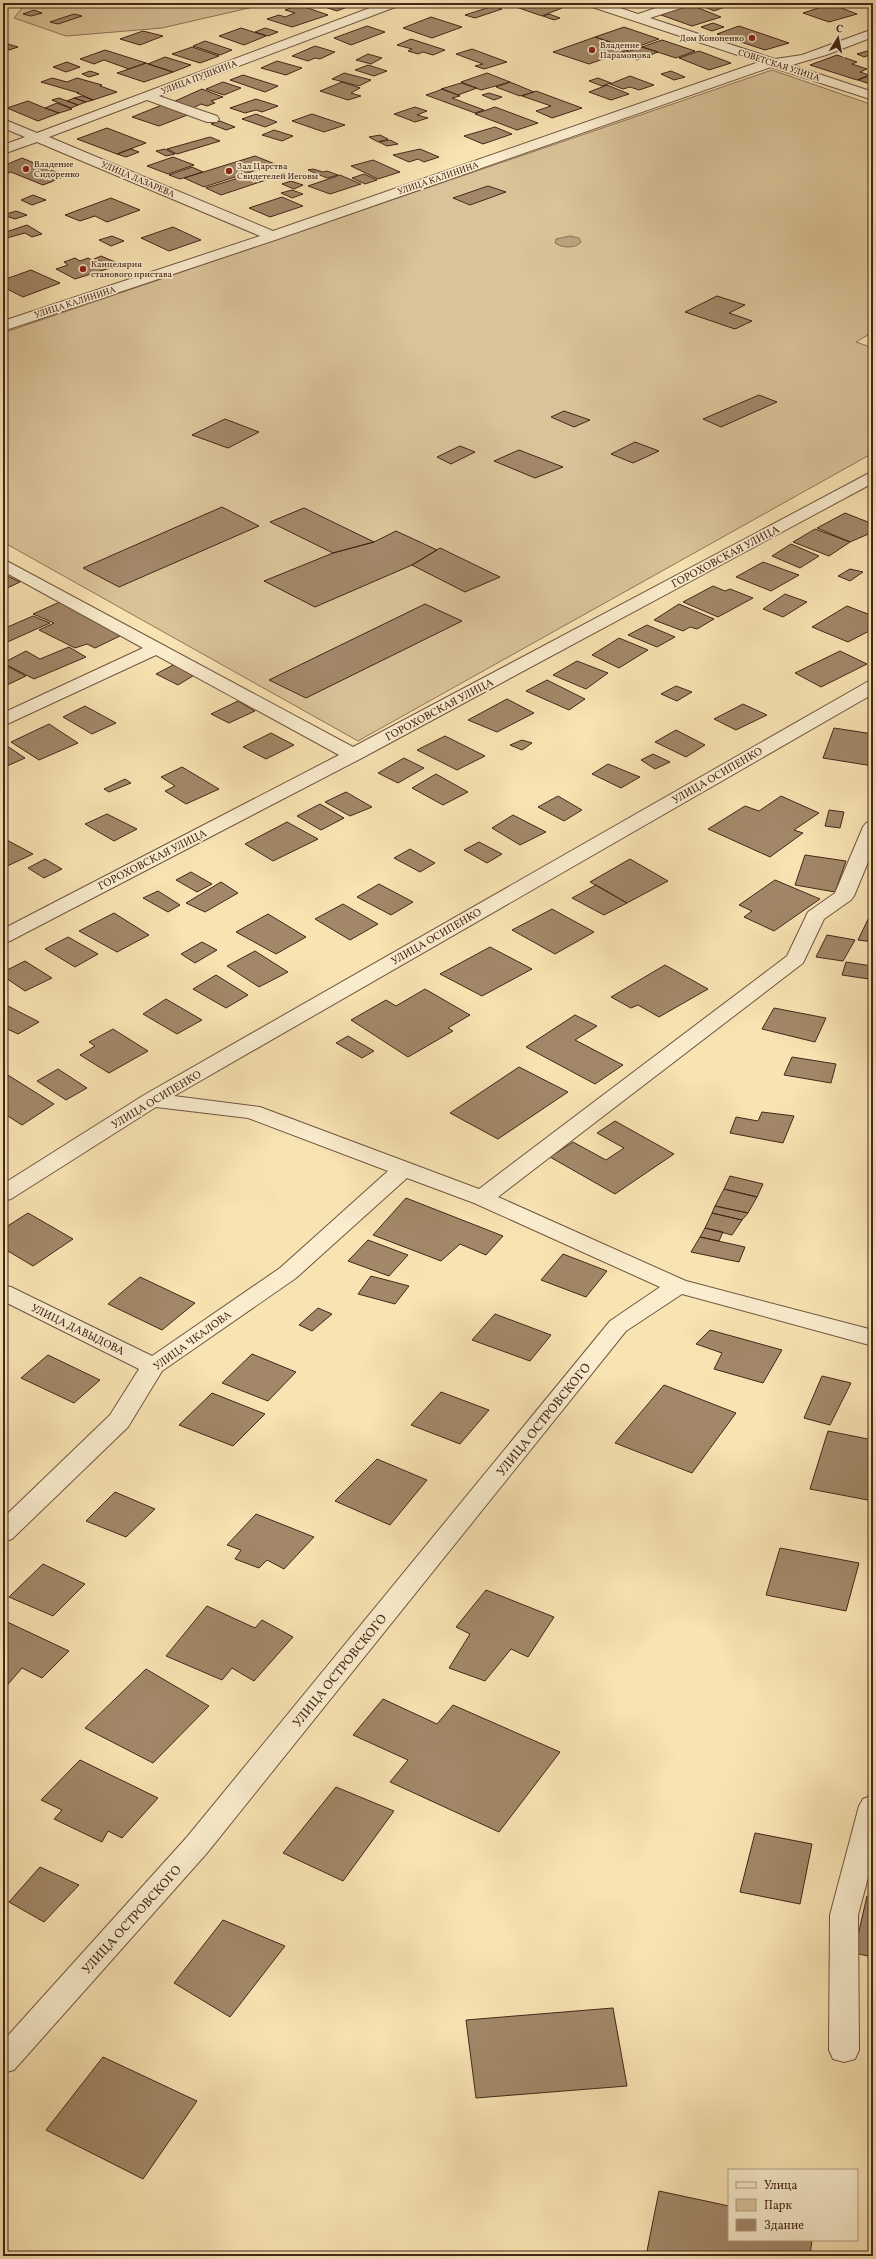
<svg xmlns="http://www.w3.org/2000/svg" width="876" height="2259" font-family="Vollkorn,serif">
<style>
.green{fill:#dac399;stroke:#907458}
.water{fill:#bba37e;stroke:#8c7155}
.building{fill:#a28869;stroke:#452618}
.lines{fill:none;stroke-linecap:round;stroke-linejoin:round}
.minor-casing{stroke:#72553f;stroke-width:2}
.minor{fill:#faedce;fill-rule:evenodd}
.poi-dot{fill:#8f2418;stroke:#faedce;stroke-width:1.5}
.labels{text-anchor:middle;stroke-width:3.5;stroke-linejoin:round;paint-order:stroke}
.far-poi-label{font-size:9px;fill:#452618;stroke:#faedce;text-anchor:start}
.far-street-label{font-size:9px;fill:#452618;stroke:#faedce}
.street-label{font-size:11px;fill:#452618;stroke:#faedce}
.near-street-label{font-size:13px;fill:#452618;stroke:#faedce}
</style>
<rect width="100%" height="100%" fill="#f8e3b3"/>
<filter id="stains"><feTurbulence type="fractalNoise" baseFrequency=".005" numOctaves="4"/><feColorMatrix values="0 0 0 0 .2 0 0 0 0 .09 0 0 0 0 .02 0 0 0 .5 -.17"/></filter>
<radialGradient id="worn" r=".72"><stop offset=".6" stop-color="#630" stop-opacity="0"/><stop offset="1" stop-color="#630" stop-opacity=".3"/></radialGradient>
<!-- green -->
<path class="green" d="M26 3H261L262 5 162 28 66 36 14 18Z
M772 70 873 105V332L856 342 873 348V453L358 741 3 542V333Z"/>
<!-- water -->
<path class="water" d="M570 236 579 238 581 242C575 249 562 248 555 243L556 239Z"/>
<!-- building -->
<path class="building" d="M313 3H341L350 6 337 11Z
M505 3H527L516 7Z
M527 3H547L562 8 542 16 516 7Z
M707 3H723L730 5 714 11 700 5Z
M728 3H753L739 7Z
M831 4 857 14 829 22 803 13Z
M299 5 328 15 292 27 267 19 279 15 285 17 295 13 285 10Z
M691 5 721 17 692 26 661 15Z
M493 6 502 9 475 18 465 15Z
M34 10 42 13 31 16 23 14Z
M74 14 82 16 58 24 50 22Z
M549 14 560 18 554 20 543 16Z
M431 17 462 27 432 38 403 28Z
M713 23 724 27 712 31 701 27Z
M367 26 385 32 351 45 334 38Z
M739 26 789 43 765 50 717 34Z
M624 27 659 39 631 49 595 37Z
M241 28 266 36 244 45 219 36Z
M265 28 278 32 268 36 255 32Z
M143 31 163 36 140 45 120 39Z
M595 37 631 49 589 64 553 52Z
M411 39 445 50 433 55 423 52 418 54 408 51 412 49 397 45Z
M662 40 695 51 676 58 642 47Z
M205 41 232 50 220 55 193 46Z
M8 44 18 47 9 50 3 48V45Z
M315 46 335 52 320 59 315 58 308 61 292 56Z
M192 47 219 56 200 63 172 54Z
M642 47 658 52 637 60 623 53Z
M472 49 507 62 484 69 475 66 483 64 456 54Z
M105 50 146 63 129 69 104 60 94 64 80 59Z
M699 51 731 63 709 70 679 58Z
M867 51 873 54 864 57 857 54Z
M368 54 382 58 371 64 356 60Z
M837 55 857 62 852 64 867 69 860 72 869 75 857 80 810 65Z
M165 57 191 65 173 72 148 64Z
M277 61 302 68 286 75 261 68Z
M67 62 80 67 66 72 53 67Z
M146 63 173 72 144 82 117 73Z
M368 65 387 71 374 76 355 70Z
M90 71 99 74 89 77 82 74Z
M671 71 685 77 674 80 661 74Z
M344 73 371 80 359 86 332 79Z
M487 73 510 82 481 90 461 82Z
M243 75 278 86 265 92 230 80Z
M873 75V85L858 80Z
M630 76 654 85 639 90 630 87 623 89 610 84Z
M52 78 67 82 77 78 102 85 100 86 117 92 93 100 77 93H79L41 82Z
M598 78 611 83 602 86 589 81Z
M223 82 241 88 224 95 206 89Z
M342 82 360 88 351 93 361 96 348 100 320 91Z
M510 82 534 92 520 96 496 87Z
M461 83 477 88 458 95 441 89Z
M607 85 629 94 611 100 589 92Z
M202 89 223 97 211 101 215 103 207 106 201 104 193 108 173 102Z
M443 89 460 96 452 98 484 110 475 113 426 95Z
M536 91 582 108 552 118 536 111 551 106 522 96Z
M489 93 502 97 494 100 482 95Z
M82 96 93 100 86 102 74 98Z
M59 98 78 105 71 108 52 100Z
M74 98 86 102 78 105 67 101Z
M256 99 278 106 262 112 256 110 245 113 230 108Z
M28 101 45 108 59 113 38 121 7 108Z
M57 103 72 109 59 113 45 108Z
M162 105 190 114 159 126 132 117Z
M415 107 427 111 417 115 428 118 415 122 394 114Z
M495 107 538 123 517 130 475 114Z
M256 114 277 122 265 127 242 119Z
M312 114 345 125 324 132 292 121Z
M220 121 235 127 226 130 211 124Z
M495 127 512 134 483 144 464 136Z
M107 128 146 143 117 154 77 139Z
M274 130 293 136 282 141 262 135Z
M380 135 388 139 378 142 369 137Z
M210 137 220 141 177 154 167 149Z
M390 140 398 144 387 146 379 142Z
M131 149 139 152 126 157 117 154Z
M165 149 175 154 166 156 156 151Z
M420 149 439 157 424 162 418 159 409 162 393 155Z
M255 156 275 164 204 187 184 178Z
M173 157 194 165 168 174 147 166Z
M22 158 66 176 43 185 11 172 3 175V166Z
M373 160 400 172 378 179 351 166Z
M192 167 203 172 180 179 169 175Z
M313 169 323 172 327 171 338 175 327 178 308 170Z
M251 174 266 180 221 195 206 188Z
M364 174 377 180 365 184 352 178Z
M340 175 361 184 330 194 308 186Z
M291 181 303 185 294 189 282 184Z
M488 186 506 192 470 205 453 198Z
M292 190 303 194 292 198 281 193Z
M33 195 46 200 32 205 21 200Z
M282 197 303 206 270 217 249 208Z
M111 198 140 210 107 222 95 216 80 221 65 215Z
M16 211 27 215 15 219 3 215Z
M27 225 42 234 32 237 25 233 3 239V233Z
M173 227 201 240 169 251 141 238Z
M112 236 124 241 111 246 99 240Z
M101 256 120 264 113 266 94 259Z
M75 258 80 261 88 258 110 268 75 279 56 269 68 265 64 262Z
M31 270 60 283 23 297 3 287V280Z
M717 296 745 305 729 313 752 321 735 329 685 312Z
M759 395 777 402 721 427 703 419Z
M564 411 590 420 574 427 551 417Z
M225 419 259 432 228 448 192 435Z
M635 442 659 451 633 463 611 454Z
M460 446 475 452 451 464 437 457Z
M519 450 563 467 535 478 494 461Z
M222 507 259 526 119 587 83 568Z
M304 508 374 542 333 553 270 522Z
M845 513 873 524V532L850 542 817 528Z
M815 529 850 542 829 556 793 542Z
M396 531 437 550 412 565 315 607 264 581 333 553 374 542Z
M791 544 819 556 800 568 772 556Z
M440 548 500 577 465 592 412 565Z
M763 562 799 575 771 591 736 577Z
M850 569 863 572 850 581 838 576Z
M3 574 20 582 3 590Z
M713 586 725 591 730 589 753 598 718 617 683 602Z
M785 594 807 602 783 617 763 609Z
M62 601 122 635 95 648 87 644 75 648 39 630 54 623 33 614Z
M425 604 462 621 306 698 269 680Z
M679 604 714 619 697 629 690 627 683 631 654 620Z
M847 606 873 616V629L848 642 812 627Z
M33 616 50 623 3 644V629Z
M647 625 675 637 657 647 628 635Z
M619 638 648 650 619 668 592 655Z
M69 647 86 657 34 679 3 663 26 651 40 659Z
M840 651 867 664 821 687 795 673Z
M577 661 608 673 586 689 553 675Z
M3 664 26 676 7 685 3 683Z
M173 665 196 674 178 685 156 674Z
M547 680 585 699 569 710 526 691Z
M676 686 692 692 677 701 661 694Z
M507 699 534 713 497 732 468 720Z
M238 701 255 711 229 723 211 714Z
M743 704 767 715 736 730 714 719Z
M85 706 116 723 92 734 63 717Z
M49 724 78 743 39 760 11 742Z
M834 728 873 734V766L823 758Z
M676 730 705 745 686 757 655 742Z
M271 733 294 745 266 759 243 747Z
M445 736 485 756 457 770 417 750Z
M522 740 532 743 522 750 510 745Z
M4 744 25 758 7 766 3 764Z
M653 754 670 762 655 769 641 760Z
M404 758 424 768 398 783 378 773Z
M608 764 640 777 621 788 592 774Z
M182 767 219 789 186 804 165 791 175 786 161 777Z
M436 774 468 792 443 805 412 788Z
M125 779 131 783 109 792 104 789Z
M346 792 372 807 350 816 325 802Z
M558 796 582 810 564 821 538 807Z
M781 796 819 813 794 830 803 833 770 857 708 829 745 806 759 811Z
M320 804 344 818 321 830 297 816Z
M829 810 844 812 840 828 825 826Z
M107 814 137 829 114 841 85 824Z
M513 815 546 832 520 845 492 828Z
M287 822 318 839 273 861 245 844Z
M3 838 33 854 3 868Z
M479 842 502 854 487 863 464 850Z
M410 849 435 863 420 872 394 858Z
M805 855 846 861 835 892 795 885Z
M45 859 62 869 44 878 28 868Z
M630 859 668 881 627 903 590 882Z
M191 872 212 884 197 892 176 880Z
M775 880 820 899 774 931 744 917 752 911 739 905Z
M221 882 238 893 205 912 186 903Z
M379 884 413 902 391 915 357 897Z
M596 885 627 903 604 915 572 898Z
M158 891 180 905 168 912 143 898Z
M343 904 378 924 350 940 315 919Z
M552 909 594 932 555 954 512 930Z
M114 913 149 935 117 952 79 931Z
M871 913H873V942L858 940Z
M268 914 306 937 276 954 236 932Z
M827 935 855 940 843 961 816 957Z
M68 937 98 954 75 967 45 949Z
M202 942 217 950 195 963 181 954Z
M490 947 532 969 482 996 440 974Z
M255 951 288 972 259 987 227 966Z
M25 961 52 978 25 991 3 976V972Z
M846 962 872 966 869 979 842 975Z
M665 965 708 989 659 1017 638 1005 631 1008 611 997Z
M216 975 248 995 226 1008 193 989Z
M425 989 470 1015 448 1028 453 1031 408 1057 351 1020 386 1000 396 1006Z
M166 999 202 1020 177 1034 143 1014Z
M8 1006 39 1022 18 1034 3 1027V1009Z
M774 1008 826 1018 815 1042 762 1029Z
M575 1015 597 1026 575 1040 623 1065 595 1084 526 1047Z
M113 1029 148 1051 109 1073 80 1055 95 1046 89 1042Z
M348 1036 374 1051 362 1058 336 1043Z
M792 1057 836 1064 831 1083 784 1075Z
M519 1067 568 1092 498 1139 450 1113Z
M58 1069 87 1088 66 1100 37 1081Z
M3 1072 54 1104 22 1125 3 1113Z
M762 1112 794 1116 783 1143 730 1133 736 1117 758 1121Z
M615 1121 674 1154 615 1194 550 1157 573 1142 606 1160 624 1148 597 1133Z
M730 1176 763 1184 757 1197 724 1189Z
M724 1189 757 1197 748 1213 715 1206Z
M406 1198 503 1236 486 1255 460 1244 441 1261 373 1235Z
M715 1206 748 1213 742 1220 712 1213Z
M28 1213 73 1239 33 1266 3 1248V1229Z
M712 1213 742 1220 732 1235 705 1228Z
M705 1228 723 1232 719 1241 700 1237Z
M700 1237 745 1247 739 1262 691 1252Z
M368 1240 408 1255 389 1276 348 1261Z
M563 1254 607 1271 586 1297 541 1280Z
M371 1276 409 1286 395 1304 358 1294Z
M140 1277 195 1303 162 1330 108 1304Z
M318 1308 332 1314 312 1331 299 1325Z
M495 1314 551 1335 530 1361 472 1340Z
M710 1330 782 1350 763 1383 714 1369 722 1353 696 1344Z
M252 1354 296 1372 268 1401 222 1383Z
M48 1355 100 1380 74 1403 21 1378Z
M822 1376 851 1383 830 1425 804 1418Z
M664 1385 736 1413 692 1473 615 1443Z
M441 1392 489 1410 460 1444 411 1425Z
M212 1393 265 1414 233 1446 179 1425Z
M828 1431 873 1440V1501L810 1489Z
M377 1459 427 1480 390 1525 335 1501Z
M115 1492 155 1509 126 1537 86 1521Z
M256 1514 314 1537 284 1569 267 1560 259 1568 235 1559 241 1550 227 1545Z
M780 1548 859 1563 846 1611 766 1595Z
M43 1564 85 1584 53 1616 9 1597Z
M486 1590 554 1617 528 1657 511 1649 485 1681 449 1668 470 1634 456 1627Z
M207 1606 255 1628 262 1620 293 1637 254 1681 232 1668 222 1680 166 1656Z
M3 1620 69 1651 42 1678 22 1668 3 1690Z
M146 1669 209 1706 153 1763 85 1728Z
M383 1699 437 1724 453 1705 560 1752 499 1832 390 1782 408 1760 353 1735Z
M80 1760 158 1798 122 1838 108 1831 102 1842 54 1819 62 1810 41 1800Z
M336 1787 394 1811 343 1881 283 1853Z
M755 1833 812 1844 800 1904 740 1892Z
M40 1867 79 1885 44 1922 9 1902Z
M867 1896 873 1898V1957L854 1953Z
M223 1920 285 1946 230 2017 174 1983Z
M613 2008 627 2086 476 2098 466 2020Z
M103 2057 197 2101 143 2179 46 2130Z
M659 2191 729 2206V2240H812L810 2256H646Z"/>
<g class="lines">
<!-- minor casing -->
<g class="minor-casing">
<path id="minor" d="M383 3H400L398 6 159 96 217 116 219 119 217 122H207L147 100 49 137 273 231 759 62 589 6 587 3H605L638 14 671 3H689L687 6 650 18 775 59 802 55 873 29V37L826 55 792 65 873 92V100L771 67 278 239 3 331V321L260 236 37 142 3 154V145L25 137 3 128V119L37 133Z
M873 471V483L360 759 10 941 3 943V929L339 755 156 655 3 726V713L143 648 3 571V559L353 747Z
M873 681V694L174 1096 260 1107 479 1189 787 956 808 912 835 893 863 827 866 823 873 821V850L854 896 851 900 824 919 803 963 498 1197 686 1281 873 1330V1346L682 1294 626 1331 207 1853 14 2070 3 2073V2041L187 1837 610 1321 660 1287 474 1203 407 1178 296 1278 162 1371 128 1427 12 1539 3 1542V1518L110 1415 139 1369 3 1301V1285L11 1287 152 1356 280 1268 388 1171 248 1118 156 1107 11 1199 3 1201V1184L144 1095 867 682Z
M873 1795V1859L858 1915 859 2050 855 2059 844 2062 833 2059 829 2050 830 1915 859 1806 863 1799Z"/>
</g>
<!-- minor -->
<use href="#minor" class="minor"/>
</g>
<!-- markers -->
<g class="poi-dot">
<circle cx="752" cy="38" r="4"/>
<circle cx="592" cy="50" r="4"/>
<circle cx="26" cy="169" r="4"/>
<circle cx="229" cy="171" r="4"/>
<circle cx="83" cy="269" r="4"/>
</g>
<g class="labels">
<!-- far-poi labels -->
<g class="far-poi-label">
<text x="744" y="41" text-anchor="end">Дом Кононенко</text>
<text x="600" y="48">Владение<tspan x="600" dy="10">Парамонова</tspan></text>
<text x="34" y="167">Владение<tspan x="34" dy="10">Сидоренко</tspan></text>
<text x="237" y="169">Зал Царства<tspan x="237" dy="10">Свидетелей Иеговы</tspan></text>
<text x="91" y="267">Канцелярия<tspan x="91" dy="10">станового пристава</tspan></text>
</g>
<!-- far-street labels -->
<g class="far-street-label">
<text transform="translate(779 65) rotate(18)" y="3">СОВЕТСКАЯ УЛИЦА</text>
<text transform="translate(199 77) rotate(-21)" y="3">УЛИЦА ПУШКИНА</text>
<text transform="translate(438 178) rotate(-19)" y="3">УЛИЦА КАЛИНИНА</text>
<text transform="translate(138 179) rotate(23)" y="3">УЛИЦА ЛАЗАРЕВА</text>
<text transform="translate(75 302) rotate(-18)" y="3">УЛИЦА КАЛИНИНА</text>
</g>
<!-- street labels -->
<g class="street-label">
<text transform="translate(725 556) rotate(-28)" y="4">ГОРОХОВСКАЯ УЛИЦА</text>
<text transform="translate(439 709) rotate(-28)" y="4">ГОРОХОВСКАЯ УЛИЦА</text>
<text transform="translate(717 775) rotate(-30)" y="4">УЛИЦА ОСИПЕНКО</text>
<text transform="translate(152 859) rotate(-27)" y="4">ГОРОХОВСКАЯ УЛИЦА</text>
<text transform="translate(436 936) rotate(-30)" y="4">УЛИЦА ОСИПЕНКО</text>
<text transform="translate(156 1099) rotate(-31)" y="4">УЛИЦА ОСИПЕНКО</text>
<text transform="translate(78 1329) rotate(26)" y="4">УЛИЦА ДАВЫДОВА</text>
<text transform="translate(192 1340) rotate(-36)" y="4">УЛИЦА ЧКАЛОВА</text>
</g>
<!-- near-street labels -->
<g class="near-street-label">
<text transform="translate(543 1419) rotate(-51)" y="5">УЛИЦА ОСТРОВСКОГО</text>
<text transform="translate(339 1670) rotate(-51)" y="5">УЛИЦА ОСТРОВСКОГО</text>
<text transform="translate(131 1919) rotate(-48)" y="5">УЛИЦА ОСТРОВСКОГО</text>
</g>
</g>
<!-- margin -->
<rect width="876" height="2259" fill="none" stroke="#f8e3b3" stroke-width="16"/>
<rect x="4" y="4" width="868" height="2251" fill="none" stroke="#452618" stroke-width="2"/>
<rect x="8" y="8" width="860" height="2243" fill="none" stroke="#452618"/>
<!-- legend -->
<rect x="728" y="2169" width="130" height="72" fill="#faedce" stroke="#b29d85"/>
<rect x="736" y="2182" width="20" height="6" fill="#faedce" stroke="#b29d85"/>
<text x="764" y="2189" font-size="12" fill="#452618">Улица</text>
<rect x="736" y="2199" width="20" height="12" fill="#dac399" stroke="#b29d85"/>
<text x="764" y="2209" font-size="12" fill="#452618">Парк</text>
<rect x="736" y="2219" width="20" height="12" fill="#a28869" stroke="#b29d85"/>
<text x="764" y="2229" font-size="12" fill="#452618">Здание</text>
<!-- north arrow -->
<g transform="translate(838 38) rotate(10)" stroke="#faedce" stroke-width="3" paint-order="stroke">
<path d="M0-3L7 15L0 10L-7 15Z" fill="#452618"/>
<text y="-6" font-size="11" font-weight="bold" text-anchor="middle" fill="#452618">С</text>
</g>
<rect width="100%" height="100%" filter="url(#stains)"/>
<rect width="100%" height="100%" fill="url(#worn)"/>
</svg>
